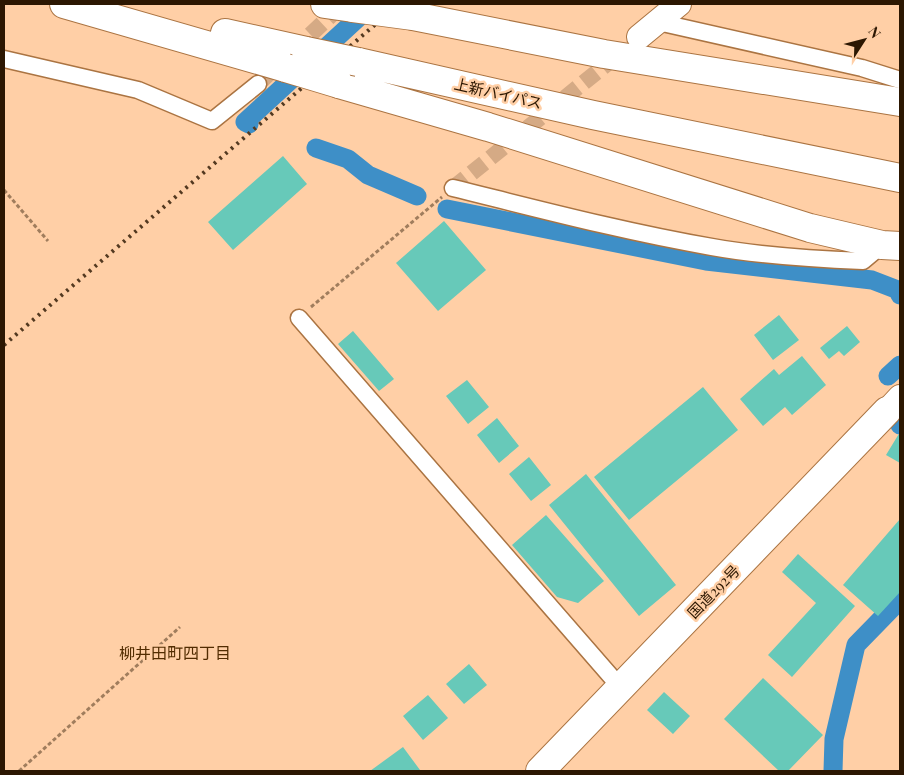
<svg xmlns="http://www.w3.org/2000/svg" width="904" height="775" font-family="'Playfair Display','Noto Sans JP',serif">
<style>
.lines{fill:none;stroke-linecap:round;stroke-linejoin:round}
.canal{stroke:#3e8fc7;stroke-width:19}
.building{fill:#67c9b9}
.street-tunnel{stroke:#d5aa85;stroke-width:16;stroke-dasharray:16 8;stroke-linecap:butt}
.street-casing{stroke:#ab7442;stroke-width:19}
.secondary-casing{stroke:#ab7442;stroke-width:26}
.highway-casing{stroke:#ab7442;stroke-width:30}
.path{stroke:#a07d5d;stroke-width:3;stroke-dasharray:4 2.5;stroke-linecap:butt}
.street{stroke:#fff;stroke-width:16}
.secondary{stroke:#fff;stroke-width:24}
.highway{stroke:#fff;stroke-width:28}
.rail{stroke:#533920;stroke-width:4;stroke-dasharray:2.5 5;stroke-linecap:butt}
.highway-bridge-casing{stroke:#ab7442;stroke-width:30;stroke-linecap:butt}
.highway-bridge{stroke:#fff;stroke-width:28}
.labels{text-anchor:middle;stroke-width:5;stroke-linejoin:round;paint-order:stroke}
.street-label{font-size:15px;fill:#2c1702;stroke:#ffcfa6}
.neighbourhood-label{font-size:16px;fill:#522c01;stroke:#ffcfa6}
</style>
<rect width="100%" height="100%" fill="#ffcfa6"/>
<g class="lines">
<!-- canal -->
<path class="canal" d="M249 124 245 122 372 5
M316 148 348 159 368 175 417 196
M447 209 706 261 872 280 898 290 900 295
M888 376 900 365
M900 424V425
M833 771 834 739 856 645 900 600"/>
</g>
<!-- building -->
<path class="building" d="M283 156 307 184 233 250 208 222Z
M444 221 486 270 438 311 396 263Z
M779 315 799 340 773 360 754 335Z
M847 326 860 342 844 356 839 351 829 359 820 348Z
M353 331 394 379 379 391 338 344Z
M802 356 826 385 792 415 785 407 763 426 740 399 774 369 779 375Z
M467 380 489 407 468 424 446 396Z
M703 387 738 430 629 520 594 477Z
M497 418 519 446 499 463 477 435Z
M900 432V463L886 455Z
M529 457 551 485 531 501 509 474Z
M586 474 676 585 639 616 549 505Z
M546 515 604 581 578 603 557 597 512 545Z
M900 519V592L878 616 843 585Z
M798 554 855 606 792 677 768 655 816 603 782 572Z
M469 664 487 685 464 704 446 684Z
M763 678 823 735 788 771H779L724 719Z
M664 692 690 716 673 734 647 710Z
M428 695 448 718 423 740 403 716Z
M403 747 420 770 418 771H370Z"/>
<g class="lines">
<!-- street-tunnel -->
<path class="street-tunnel" d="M258 84 343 4
M453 188 618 55"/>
<!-- street casing -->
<g class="street-casing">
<path id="street" d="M658 22 862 68 900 80
M4 59 138 90 212 121 258 84
M453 188C538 209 625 232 712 247 762 256 812 259 863 261L882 245
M299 318 621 688"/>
</g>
<!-- secondary casing -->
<g class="secondary-casing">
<path id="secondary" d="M639 37 679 4
M887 411 900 397"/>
</g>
<!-- highway casing -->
<g class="highway-casing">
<path id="highway" d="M64 4 286 68
M325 4 353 8
M413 16 604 54 900 102
M225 33 306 51
M358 62 593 115 900 178
M339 84 488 127 810 228 882 245 900 246
M540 771 887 411"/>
</g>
<!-- path -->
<path class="path" d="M4 190 48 241
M311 307 442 197
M19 771 180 627"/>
<!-- street -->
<use href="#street" class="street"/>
<!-- secondary -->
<use href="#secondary" class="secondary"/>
<!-- highway -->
<use href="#highway" class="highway"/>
<!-- rail -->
<path class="rail" d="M4 345 399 4"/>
<!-- highway-bridge casing -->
<g class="highway-bridge-casing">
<path id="highway-bridge" d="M353 8 413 16
M306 51 358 62
M286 68 339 84"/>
</g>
<!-- highway-bridge -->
<use href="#highway-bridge" class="highway-bridge"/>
</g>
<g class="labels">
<!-- street labels -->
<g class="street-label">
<text transform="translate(498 94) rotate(13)" y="5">上新バイパス</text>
<text transform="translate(714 592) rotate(-46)" y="5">国道292号</text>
</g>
<!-- neighbourhood labels -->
<g class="neighbourhood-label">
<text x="175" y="659">柳井田町四丁目</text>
</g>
</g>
<!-- border -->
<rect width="904" height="775" fill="none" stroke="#2c1702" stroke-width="10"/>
<!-- north arrow -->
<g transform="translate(864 40) rotate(54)" stroke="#ffcfa6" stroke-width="4" paint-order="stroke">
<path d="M0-4L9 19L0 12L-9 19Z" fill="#2c1702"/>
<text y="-8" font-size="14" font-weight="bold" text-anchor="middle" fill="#2c1702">N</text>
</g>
</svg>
